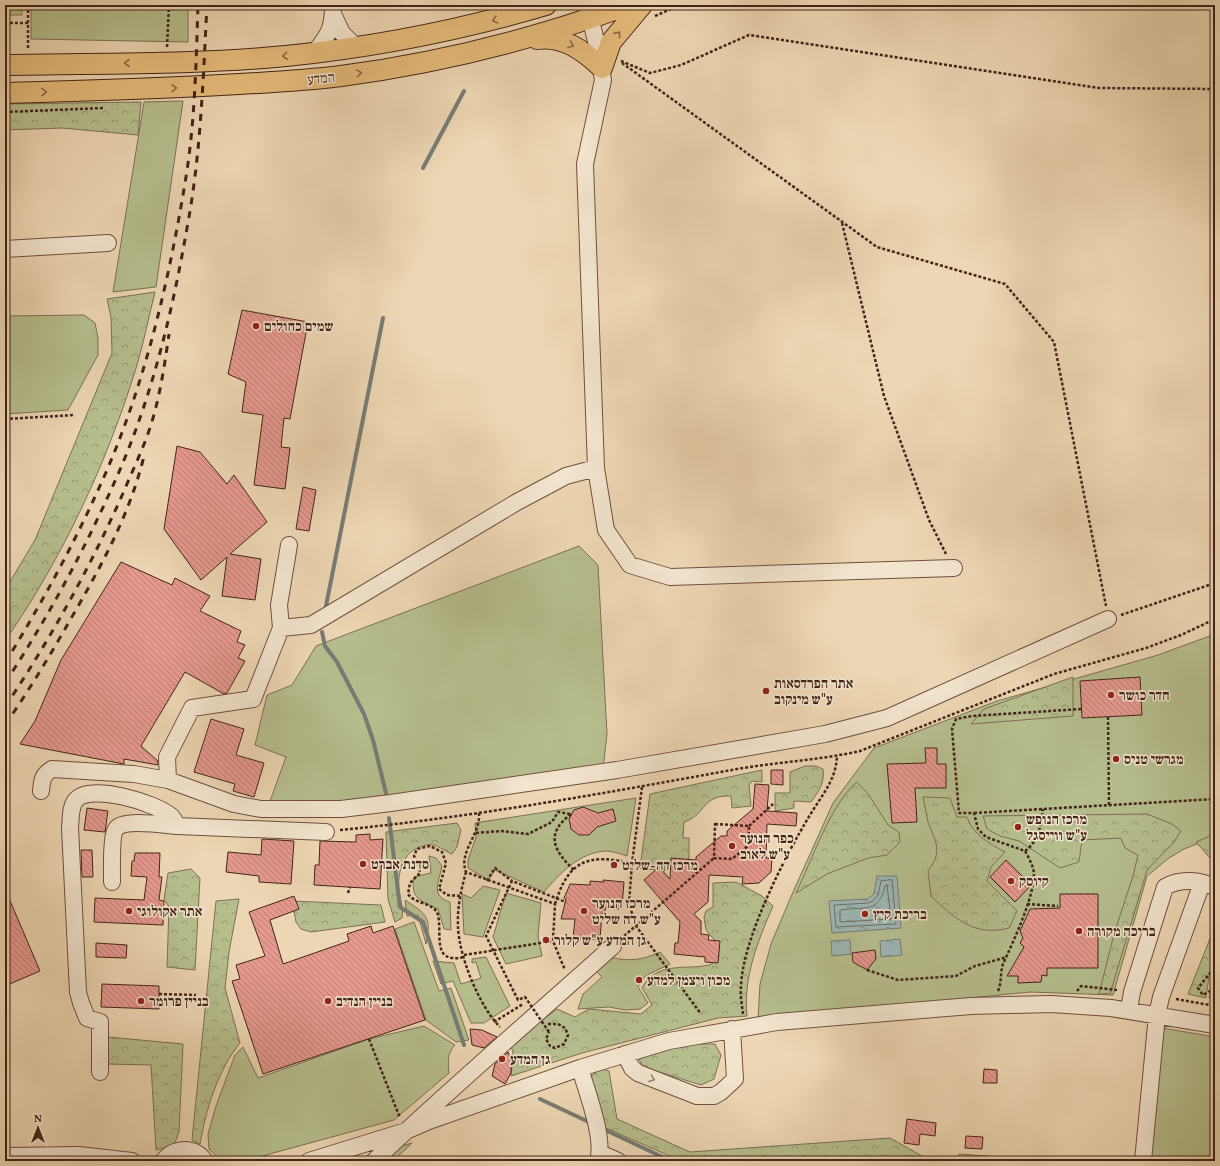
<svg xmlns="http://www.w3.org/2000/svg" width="1220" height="1166" font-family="Vollkorn,'Frank Ruhl Libre',serif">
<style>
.green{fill:#b6be8e;stroke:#7c7152}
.forest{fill:url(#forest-crowns);stroke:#7c7152}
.garden{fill:url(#garden-furrows);stroke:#7c7152}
.water{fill:url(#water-ripples);stroke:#787c76}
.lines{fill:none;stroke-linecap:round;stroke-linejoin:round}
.shore{stroke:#706e66;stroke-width:1}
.stream{stroke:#787c76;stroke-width:4}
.building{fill:url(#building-back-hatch);stroke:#432417}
.minor-casing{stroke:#6e503e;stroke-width:18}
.major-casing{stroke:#432417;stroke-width:22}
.path{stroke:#432417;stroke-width:2.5;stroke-dasharray:3 2;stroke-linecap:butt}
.minor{stroke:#f3e4ce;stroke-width:16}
.major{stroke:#e6bb7a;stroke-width:20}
.rail{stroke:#432417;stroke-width:3;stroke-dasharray:7 7;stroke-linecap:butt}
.path-bridge{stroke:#432417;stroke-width:2.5;stroke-dasharray:3 2;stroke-linecap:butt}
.oneway{stroke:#8c6844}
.oneway2{stroke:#9b8472}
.poi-dot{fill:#8f2418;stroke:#f3e4ce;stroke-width:1.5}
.labels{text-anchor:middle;stroke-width:3;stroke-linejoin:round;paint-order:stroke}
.street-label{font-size:14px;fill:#432417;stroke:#f3e4ce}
.poi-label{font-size:14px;font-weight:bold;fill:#432417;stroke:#f3e4ce;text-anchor:start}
</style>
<defs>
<pattern id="forest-crowns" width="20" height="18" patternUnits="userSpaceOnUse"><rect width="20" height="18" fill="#b6be8e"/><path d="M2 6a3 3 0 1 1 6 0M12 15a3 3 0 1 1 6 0" fill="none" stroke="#969a73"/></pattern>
<pattern id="garden-furrows" width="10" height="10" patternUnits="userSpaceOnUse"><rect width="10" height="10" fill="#b6be8e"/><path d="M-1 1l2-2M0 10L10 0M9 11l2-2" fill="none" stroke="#969a73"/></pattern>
<pattern id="water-ripples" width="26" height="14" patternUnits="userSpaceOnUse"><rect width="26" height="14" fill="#9cb7b5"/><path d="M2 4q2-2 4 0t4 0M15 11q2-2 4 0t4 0" fill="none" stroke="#819592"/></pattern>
<pattern id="building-back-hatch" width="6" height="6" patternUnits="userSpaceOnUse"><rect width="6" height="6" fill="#e6998e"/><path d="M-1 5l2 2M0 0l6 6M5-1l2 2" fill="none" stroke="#bc7d73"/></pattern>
</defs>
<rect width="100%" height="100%" fill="#edd6b3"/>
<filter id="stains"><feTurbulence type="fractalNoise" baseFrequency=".005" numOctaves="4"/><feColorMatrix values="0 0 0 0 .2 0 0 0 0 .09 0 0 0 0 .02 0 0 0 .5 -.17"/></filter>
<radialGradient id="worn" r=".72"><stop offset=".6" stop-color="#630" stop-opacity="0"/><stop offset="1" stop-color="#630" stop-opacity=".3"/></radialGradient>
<!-- green -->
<path class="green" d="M5 5H22V15H5Z
M31 5H188V42L31 39Z
M183 101 156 287 113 292 144 102Z
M84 315 95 323 98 338V355L68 410 5 414V316Z
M579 546 598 565 607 734 603 769 343 804 270 801 286 757 255 745 267 695 292 685 316 646Z
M1215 634V837L1184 849 1169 858 1147 876 1113 995 1030 992 758 1019 760 984 771 944 793 892 833 803 874 748 997 701 1158 655Z
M636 798 627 856C621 854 612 851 606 851 580 852 559 874 544 892L495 870 488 880 468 868V860L476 837 475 823Z
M429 856 436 858 442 866C439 882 430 896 450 902L451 930 444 929 438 909C421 901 410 899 414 877L431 873Z
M483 886 500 890 483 937 464 934 462 894 471 898Z
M506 893 541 903 538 936 542 956 506 964 493 937Z
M405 900C426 914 432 916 426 944L418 915 407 916Z
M414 922 439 991 451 988 469 1040 456 1042 426 1020 395 929Z
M660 952 670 964 645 976 638 987 648 1003 640 1009 625 1010 609 1007 578 1009 583 994 602 977 595 970 610 957C630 962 642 960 660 952Z
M486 957 510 1006 484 1023H471L453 981 441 984 433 961 454 963 461 984 481 978 476 962 472 963V959Z
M424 1026 455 1045C447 1053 448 1063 449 1073L394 1120 244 1161H222L209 1149 208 1134 216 1106 235 1055 243 1047 258 1078 369 1039Z
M1151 1026 1215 1037V1161H1141Z
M412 1143 393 1161H352Z
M959 1154 1055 1161H959Z"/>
<!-- forest -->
<path class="forest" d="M141 102 138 135 62 128 5 130V104Z
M155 292C149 316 144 341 137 365 107 463 63 557 5 641V590L35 540 112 353 111 317 107 299Z
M1073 677V716L971 724 984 709Z
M805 766H816L823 769C825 782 819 791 811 802L794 801V808L775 811V793H790V772Z
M762 770V782L752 781 749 785 751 806 732 808 731 796C700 795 708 814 684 822L683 838H689V863H664L665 871 640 868 650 794Z
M857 782 869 795 888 825 899 832 900 842 887 855 868 858 827 874 796 893C812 860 830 805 857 782Z
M923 797 950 798 957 817H967C972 834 990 844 1005 852L991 867 987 881 1017 911 1009 928C975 937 955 919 931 896L928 871C943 851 936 843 928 822 926 814 925 805 923 797Z
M1147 814 1172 824 1181 831 1174 842 1147 870 1110 994H1099L1114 934 1133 876 1138 855 1125 848 1121 838 1082 840 1079 862 1060 868 1019 841 1000 836 987 829 983 816Z
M457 823 461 830 457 847 452 854C446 852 439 846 433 845 428 844 422 846 418 848 403 853 397 875 399 890 400 900 404 908 402 918L395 922 388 899 386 832Z
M1215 834V859L1210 858 1196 842Z
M191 869 200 878 195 970 167 967 169 907 164 899 168 873Z
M736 882 762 896 773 906C758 941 743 977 747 1016L718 1018 582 1053 511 1076 513 1052 510 1044 557 1009 575 1017 589 1009 641 1014 652 1005 642 988C656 961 686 970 709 965 712 964 716 960 719 957L717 943 706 930 704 917 706 911 713 907V883Z
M239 899 229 952 225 988 240 1043C218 1070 206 1109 200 1144L192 1140 216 901Z
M292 901 381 905 385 922 311 932 301 929 296 922Z
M1215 926V956L1209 976 1206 998 1188 994Z
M108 1037 183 1044 179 1132 174 1145 156 1150 151 1065 108 1064Z
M686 1044H715L721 1055 714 1079 701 1085 643 1067 639 1059Z
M601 1069 609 1071 617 1119 690 1152 890 1138 931 1161H681L597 1124 585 1080Z"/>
<!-- garden -->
<path class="garden" d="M1215 965V999L1209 998Z"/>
<!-- water -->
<path class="water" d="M877 876H897L901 928 832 933 829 901 867 899 874 894Z
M900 939 902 955 881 957 880 941Z
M850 940 851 954 832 956 831 941Z"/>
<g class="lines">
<!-- shore -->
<path class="shore" d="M892 880 896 924 836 927 834 905 868 903 873 901 878 895 881 881Z
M887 885 891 919 840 922V910C862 906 879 915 885 886Z"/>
<!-- stream -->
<path class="stream" d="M423 168 464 91
M326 606 383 318
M322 632 325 646 337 662 364 714 373 740 386 793
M389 818 400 907 423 922 464 1045
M540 1099 591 1123
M601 1128 671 1161"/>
</g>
<!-- building -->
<path class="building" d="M242 310 308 322 290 419 284 418 281 447 290 448 285 489 254 485 263 415 242 412 246 382 228 374Z
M177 446 200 452 227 484 234 475 267 522 230 554 261 559 255 600 222 596 227 557 201 580 164 529Z
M303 487 316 490 309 531 296 529Z
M121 562 172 585 175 578 210 596 200 611 241 631 237 642 245 645 238 658 245 661 227 693 224 694 185 672 141 746 158 761V765L124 759V764L20 744 35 721 61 660Z
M1140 677 1142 715 1082 718 1080 681Z
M211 719 244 729 236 755 264 763 254 797 233 791 235 784 194 772Z
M925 748H937V764H946V788H915L917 822 892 823 887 764 926 763Z
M771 770H783V785L771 784Z
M755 784 769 785 767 811 797 813 796 826 767 824 766 858H772L771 872 759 883 742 884 743 877 709 875 708 902 694 914 701 921V934L709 935 708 940 720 941 718 963 705 962V957L674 954 675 943H678L680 922 644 880 659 867 670 879 671 858 696 860V857L721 836H727V831L753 809Z
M583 807 598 813 613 809 616 821 597 827 589 835H579L571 829 569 819 574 810Z
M87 808 108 811 105 832 84 830Z
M370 834V840L383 839 380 889 314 885 315 865H319L320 841 356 842V835Z
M262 839 294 841 291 884 259 882V876L226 872 228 852 261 855Z
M81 850H92L93 877H82Z
M135 853H160L159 877H162L159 900 164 901 163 925 94 922 95 898 144 900 147 877 131 876 132 861H134Z
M1006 860 1031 885 1015 902 990 877Z
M603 880 624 882 622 906 619 905V909L605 908V913H602L600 940 573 938 575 919H561L566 899 564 898 568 889 570 884 590 885V881L604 882Z
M5 889 40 971 5 986Z
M1060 894H1098V968H1047V976L1042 975 1041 982 1018 983V976H1007L1024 947 1020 943 1023 938 1020 931 1030 909 1060 908Z
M294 896 299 909 270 920 283 964 349 941 347 934 371 926 373 933 393 926 425 1020 263 1074 232 981 240 979 236 965 265 956 249 912Z
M96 943 127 945 126 958 96 957Z
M875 950 876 959 867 970 853 962 852 953Z
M102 984 159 986V1009L101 1007Z
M470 1029 482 1030 497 1037 484 1048 472 1045Z
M508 1052 511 1061V1073L505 1084 492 1076 495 1064Z
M984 1069 997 1070V1083H983Z
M907 1119 936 1123 935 1136 920 1134 919 1145 904 1143Z
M966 1136 983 1137 982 1149 965 1148Z"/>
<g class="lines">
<!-- minor casing -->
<g class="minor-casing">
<path id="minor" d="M587 5 598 49 603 80 585 164 596 468 606 530 630 565 670 577 954 568
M333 14 342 33 356 47
M315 52C329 34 333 29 333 5
M5 249 108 243
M281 628 311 625 517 502 566 476 596 468
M168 780 167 757 192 708 253 699 281 628 279 605 289 545
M41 791C42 780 42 775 52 769L134 774 168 780 234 804 261 809H341L391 803 617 770 825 734 887 718 1108 619
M112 882C112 872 111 835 116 829 122 818 165 825 177 826
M1129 1010 1132 992 1165 887C1180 878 1200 880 1215 887
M625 1054 632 1068 638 1073 697 1096H714L721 1092 735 1079 732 1029
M580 1068C587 1093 605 1138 598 1161
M100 1072V1022L87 1018 81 1003 78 992 70 828C71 819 70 808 75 801 89 782 156 803 171 816 174 818 175 823 177 826L326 832
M600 1153 618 1161
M5 1156 79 1155 132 1161
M163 1161C174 1147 194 1146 205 1161
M309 1161 406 1131 429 1121 580 1068 669 1041 777 1022 971 1006 1051 1004 1111 1008 1215 1025
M374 1161C452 1087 533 1018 613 946
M1143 1161 1157 1015 1161 997 1202 883"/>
</g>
<!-- major casing -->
<g class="major-casing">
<path id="major" d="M537 39C563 35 584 51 602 68L611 42 642 5
M5 65C98 63 193 65 286 56 375 47 461 30 546 5
M5 93C77 91 149 89 221 85 261 83 301 81 341 76 439 63 535 39 628 5"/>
</g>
<!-- path -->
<path class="path" d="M28 5V48
M655 16 680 5
M5 23H28
M167 47 169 5
M621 61 650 73 681 65 749 35 1099 88 1215 89
M622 63 877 247 1005 284 1054 342 1106 606
M5 112 104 108
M842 223 884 396 929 520 946 554
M5 419 75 415
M1121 615 1215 583
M1108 717 1109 805
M642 787 632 863 629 904 636 926 701 1014
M479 813C481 834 458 852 466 872L555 904 553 941 565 970
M974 813 1215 799
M571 814C545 834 553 850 574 870
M715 824 749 826 748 846 732 859 714 858Z
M749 826 773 804
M340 830C474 817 606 793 737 769 778 762 820 760 860 751L1054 674 1146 648 1181 635 1215 619
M476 833 501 831 528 834 552 822 558 812 571 814
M1025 851C1039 841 1041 825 1043 809
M466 872C461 890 457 908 458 927 459 956 479 1006 500 1027
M487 881 495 868 512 881
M348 893 350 887
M460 896 447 895 439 889 446 863 442 852 430 846 417 849 414 856 419 865 420 873 410 883 408 894C415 904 430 902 437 912 444 930 429 965 464 957
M555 904C569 859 588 854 632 863
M1027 904 1058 906
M624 936 714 858
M464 955 553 941
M1215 963 1211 972 1198 988 1203 995 1215 988
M867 970 898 980 956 976 975 966 1007 957
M998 991C1002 982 1000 972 1003 964 1012 944 1039 888 1033 868 1031 862 1028 856 1025 851L986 837 978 829 974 813H959L952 729 956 719 972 716 1081 709
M1077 991 1081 986 1117 990
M159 994 196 995
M1176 999 1215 1006
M743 1014C742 1005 740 996 741 987 742 940 785 856 810 815 822 795 836 780 837 756
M494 1022 523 1004
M548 1024H558L565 1028 568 1035 564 1044 555 1048 550 1046 546 1039 549 1032
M369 1039 400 1118"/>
<!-- minor -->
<use href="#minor" class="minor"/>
<!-- major -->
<use href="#major" class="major"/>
<!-- rail -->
<path class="rail" d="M5 663C40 606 72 548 99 488 143 392 168 286 185 183 195 124 196 64 198 5
M5 683C47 619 84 551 115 481 151 401 172 314 187 228 201 154 203 79 207 5
M5 707C51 638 91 566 124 491 134 467 146 443 153 418 161 390 165 362 169 334
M5 725C28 692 49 657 69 622 100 568 129 517 144 456"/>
<!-- path-bridge -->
<path class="path-bridge" d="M549 1032 525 997 518 1000 486 936 512 881 566 902"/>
</g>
<!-- one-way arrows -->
<defs><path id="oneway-chevron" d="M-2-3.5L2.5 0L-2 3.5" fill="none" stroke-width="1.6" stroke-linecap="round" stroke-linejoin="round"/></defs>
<g class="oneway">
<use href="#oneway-chevron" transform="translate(495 20) rotate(165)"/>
<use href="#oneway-chevron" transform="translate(618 34) rotate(-51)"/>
<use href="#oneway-chevron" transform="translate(571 45) rotate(23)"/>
<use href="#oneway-chevron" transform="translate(285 56) rotate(174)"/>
<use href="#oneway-chevron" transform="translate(127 63) rotate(179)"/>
<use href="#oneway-chevron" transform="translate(359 73) rotate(-9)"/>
<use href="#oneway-chevron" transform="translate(174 88) rotate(-3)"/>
<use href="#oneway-chevron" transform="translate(44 92) rotate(-2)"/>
</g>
<use class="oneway2" href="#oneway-chevron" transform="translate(652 1079) rotate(20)"/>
<!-- markers -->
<g class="poi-dot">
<circle cx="256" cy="326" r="4"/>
<circle cx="766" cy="691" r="4"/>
<circle cx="1111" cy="695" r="4"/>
<circle cx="1116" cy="759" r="4"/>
<circle cx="1018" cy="827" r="4"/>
<circle cx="732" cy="846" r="4"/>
<circle cx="363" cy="864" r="4"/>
<circle cx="614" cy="865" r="4"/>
<circle cx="1011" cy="881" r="4"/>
<circle cx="129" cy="911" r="4"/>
<circle cx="584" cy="911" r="4"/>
<circle cx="865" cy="914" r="4"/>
<circle cx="1079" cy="931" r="4"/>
<circle cx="546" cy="940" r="4"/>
<circle cx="639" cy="980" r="4"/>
<circle cx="141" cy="1001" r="4"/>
<circle cx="328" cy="1001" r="4"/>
<circle cx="502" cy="1059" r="4"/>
</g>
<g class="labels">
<!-- street labels -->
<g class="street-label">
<text transform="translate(321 78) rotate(-6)" y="5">המדע</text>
</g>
<!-- poi labels -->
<g class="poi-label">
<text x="264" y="331">שמים כחולים</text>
<text x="774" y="688">אתר הפרדסאות<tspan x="774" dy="16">ע"ש מינקוב</tspan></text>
<text x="1119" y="700">חדר כושר</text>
<text x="1124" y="764">מגרשי טניס</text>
<text x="1026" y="824">מרכז הנופש<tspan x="1026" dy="16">ע"ש ווייסגל</tspan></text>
<text x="740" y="843">כפר הנוער<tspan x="740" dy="16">ע"ש לאוב</tspan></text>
<text x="371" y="869">סדנת אברט</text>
<text x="622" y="870">מרכז דה-שליט</text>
<text x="1019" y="886">קיוסק</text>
<text x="592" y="908">מרכז הנוער<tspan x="592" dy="16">ע"ש דה שליט</tspan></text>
<text x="137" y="916">אתר אקולוגי</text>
<text x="873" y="919">בריכת קיץ</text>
<text x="1087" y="936">בריכה מקורה</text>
<text x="554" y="945">גן המדע ע"ש קלור</text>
<text x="647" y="985">מכון ויצמן למדע</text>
<text x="149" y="1006">בניין פרומר</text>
<text x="336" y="1006">בניין הנדיב</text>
<text x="510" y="1064">גן המדע</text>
</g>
</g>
<!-- margin -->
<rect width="1220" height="1166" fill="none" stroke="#edd6b3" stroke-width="20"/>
<rect x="6" y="6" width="1208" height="1154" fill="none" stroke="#432417" stroke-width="2"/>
<rect x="10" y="10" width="1200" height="1146" fill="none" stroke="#432417"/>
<!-- north arrow -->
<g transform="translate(38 1128)" stroke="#f3e4ce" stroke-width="3" paint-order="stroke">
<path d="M0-3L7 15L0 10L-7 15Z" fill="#432417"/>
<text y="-6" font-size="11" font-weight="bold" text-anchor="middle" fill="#432417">N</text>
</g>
<rect width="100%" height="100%" filter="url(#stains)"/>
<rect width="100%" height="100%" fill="url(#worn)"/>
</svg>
